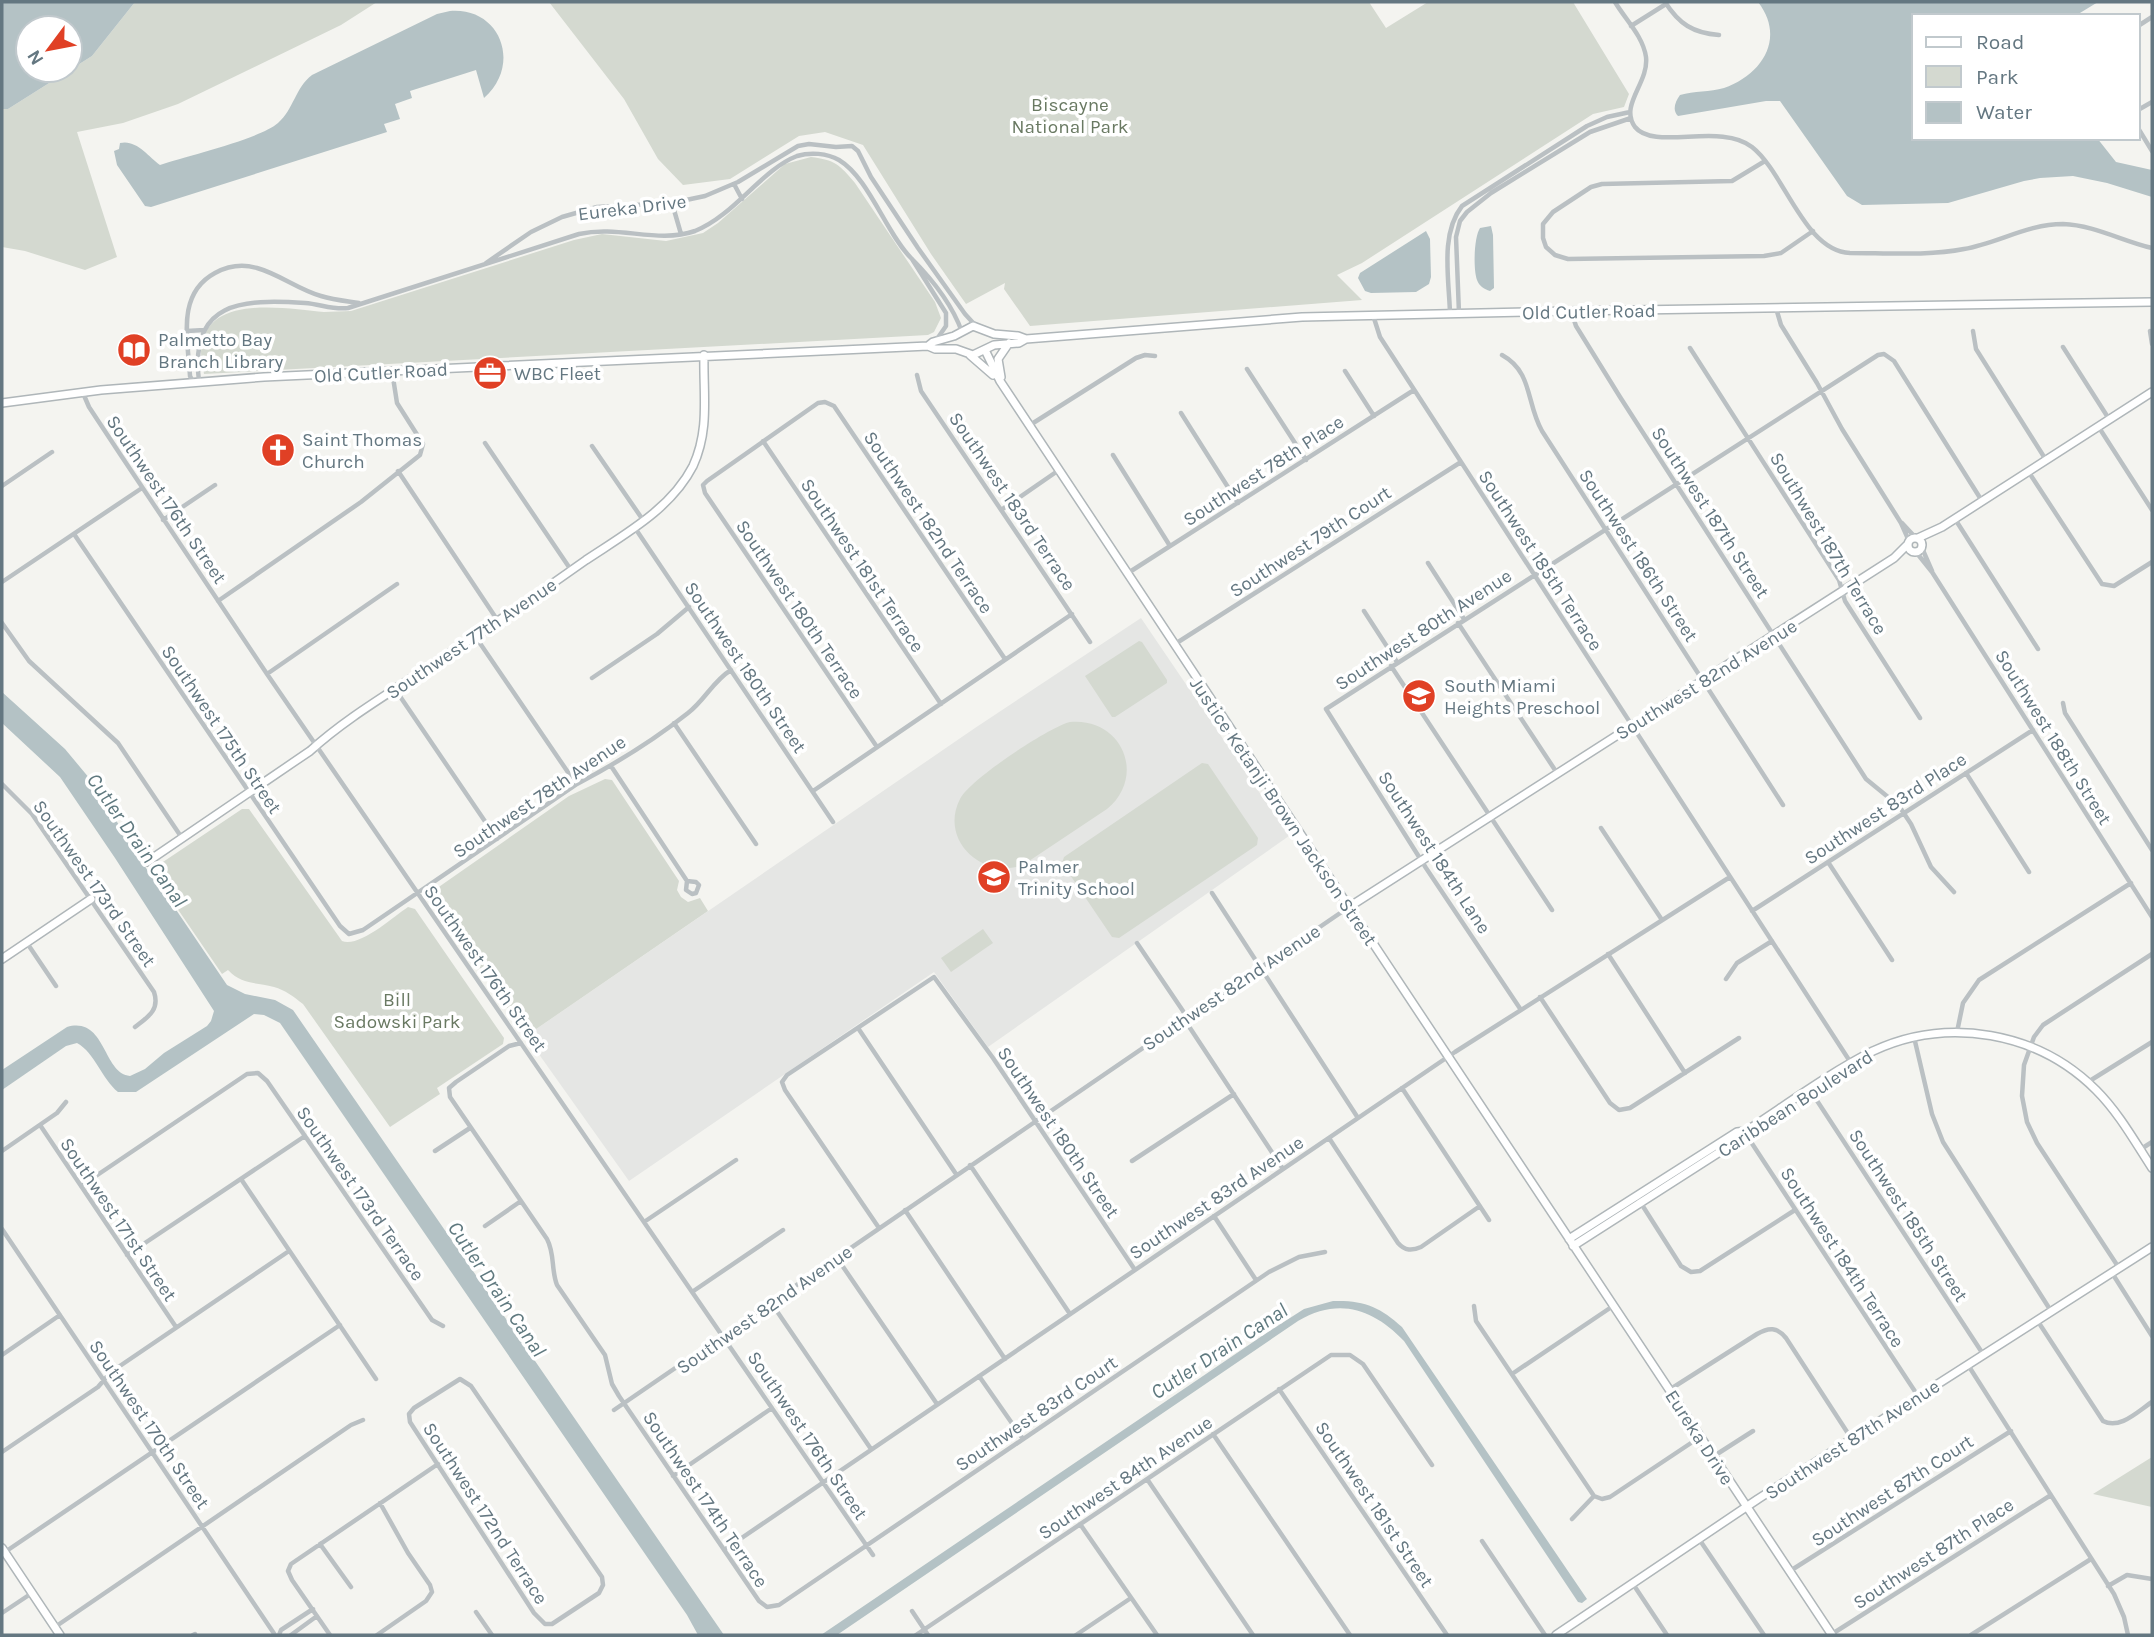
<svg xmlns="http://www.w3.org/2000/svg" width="2154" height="1637" font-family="Karla,sans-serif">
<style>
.built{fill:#e5e6e4}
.green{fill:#d4d9d0}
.water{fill:#b4c2c5;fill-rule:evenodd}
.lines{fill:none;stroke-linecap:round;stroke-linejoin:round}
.secondary-casing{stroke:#afb6b9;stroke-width:10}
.street{stroke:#bac0c3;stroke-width:4.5}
.secondary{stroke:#fff;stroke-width:7}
.labels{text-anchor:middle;stroke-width:7;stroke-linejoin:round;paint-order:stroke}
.park-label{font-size:19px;fill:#697962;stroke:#fff}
.street-label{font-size:19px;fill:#647781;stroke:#fff}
.poi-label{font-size:19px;fill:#647781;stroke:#fff;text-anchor:start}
.water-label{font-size:21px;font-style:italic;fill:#5f797f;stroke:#fff}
</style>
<rect width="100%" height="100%" fill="#f4f4f0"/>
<!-- built -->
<path class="built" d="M1141 618 1289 836 988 1047 934 972 629 1181 526 1036 975 728Z"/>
<!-- green -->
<path class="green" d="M135 2H377L341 25 178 104 123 123 77 132 117 257 85 270 25 251 2 247V109H8L92 56Z
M549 2H1369L1386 28 1428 2H1573L1629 94 1624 107 1593 114 1362 263 1337 275 1362 300 1030 326 1004 289 1005 283 966 304 931 254 863 145 825 132 799 136 730 179 683 185 658 159 624 99Z
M811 157C835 160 839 164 855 183L935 302 941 318 934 332 928 335 204 374C203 367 201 359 201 352 203 292 287 309 324 312 333 312 342 311 351 311L574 240 602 234 666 241 703 233 718 223 785 164Z
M1139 641 1142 642 1167 680V683L1115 717H1112L1085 676Z
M1070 722C1122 717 1147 776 1107 809L1023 865C982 880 939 840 960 799 969 780 1049 727 1070 722Z
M1202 763 1208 764 1258 838 1257 845 1119 938 1112 937 1062 863 1064 857Z
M605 779 612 780 679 881 677 890 681 897 688 902 700 898 708 911 526 1036 431 895 433 891 569 796Z
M242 809H249L342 941C359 948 393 917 408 907L415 909 504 1038 503 1044 437 1088 440 1094 390 1127 303 1004C294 997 285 990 274 987 256 982 242 985 228 970L222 974 151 870Z
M983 929 993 943 951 972 941 958Z
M2152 1457V1507L2093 1494Z"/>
<!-- water -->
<path class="water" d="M2 2H135L92 56 8 109H2ZM70 28V70H28V28Z
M1758 2H2098L2075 16H1914V138H2097L2116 162 2152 170V197L2107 183 2073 176 2040 178 2024 181 1948 203 1862 205 1847 196 1780 101H1766L1678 116C1672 110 1675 102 1680 95 1694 91 1710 92 1724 88 1762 75 1786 38 1758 2Z
M450 11C501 7 522 65 484 98L476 70 410 91 412 98 395 104 400 119 384 124 387 132 151 207 145 206 117 165 114 151 119 149 120 143C136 139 148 156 160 165 186 156 260 139 278 123 294 109 295 88 312 75L437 14Z
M1491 226 1493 235 1494 288 1490 291C1484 289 1479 286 1477 280 1473 269 1474 237 1480 228Z
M1426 231 1430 239 1431 277 1429 284 1416 292 1371 293 1365 291 1358 278 1360 273Z
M2 692 65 749 90 779 151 876 164 892 227 985 245 994 275 1000 293 1010 724 1635H698L687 1615 280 1023 264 1015 254 1014 136 1092H118C102 1079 95 1053 77 1043L66 1046 2 1090V1070L67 1027C106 1016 103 1074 130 1076L145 1069 164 1053 207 1026 211 1021 214 1011 115 858 60 777 2 723Z
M1333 1301C1364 1300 1380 1307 1402 1327L1587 1599 1582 1603 1578 1602 1404 1341C1373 1309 1339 1297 1298 1321L837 1635H821L1262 1336 1304 1309Z"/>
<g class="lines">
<!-- secondary casing -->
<g class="secondary-casing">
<path id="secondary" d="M928 346 933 342 954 336 973 326 994 334 1018 336 1026 339
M985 350 1000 381 1832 1635
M970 355 993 375
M1001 377 998 359 1009 343
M2 403 101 390 264 377 928 346 935 349H956L973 355 994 345 1019 343 1026 339 1302 317 1570 311 2152 302
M1908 545a7 7 0 1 1 14 0a7 7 0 1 1-14 0Z
M1918 538 1942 527 2152 392
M147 862 310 751C345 719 388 694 427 668 481 633 534 597 586 560 625 534 671 509 693 466 710 429 703 394 704 355
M1349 907 1894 558 1908 544
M2 959 91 899
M1569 1239 1737 1132 1746 1131
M1573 1246 1740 1139 1746 1131C1786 1105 1831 1072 1873 1051 1948 1016 2038 1032 2096 1090 2119 1113 2135 1142 2152 1168
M2 1548 60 1635
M1556 1635 1758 1499 2152 1247"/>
</g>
<!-- street -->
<path class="street" d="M1615 2C1625 19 1643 36 1646 57 1649 83 1619 105 1635 127 1654 151 1721 122 1752 147 1785 173 1804 251 1850 253 1886 253 1929 256 1964 249 1998 243 2028 224 2063 224 2094 225 2122 241 2152 248
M1665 2C1679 24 1693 33 1719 35
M1631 26 1666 4
M2138 26 2152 17
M2138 110 2152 102
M2138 128 2152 151
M1765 161 1732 181 1602 184 1591 187 1553 212 1543 224V238L1546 247 1555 255 1568 259 1764 256 1781 253 1813 231
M734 184 742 199
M672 203 681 234
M912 259 946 313V326L937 339
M486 263 531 232 562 217 597 207 672 203 705 196 738 182 798 146 809 144 836 147 852 146 858 151 871 177 918 248 965 314 976 326
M1776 308 1781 325 1817 383 1842 429 1901 523 1909 541
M1571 311 1576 326 1620 397 1866 779 1899 806 1911 824 1931 867 1954 892
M1450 313C1449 279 1440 234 1462 206L1587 126 1607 117 1630 112
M1459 313 1456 237 1460 221 1467 212 1491 193 1590 132 1631 118
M1373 315 1380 337 1851 1063
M187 331 204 330
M1973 331 1976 349 2046 460
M2150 331 2152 344
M2063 347 2109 419
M1690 348 1839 580 1845 601 1920 718
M1502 355C1533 372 1526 403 1542 431L1783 805
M1247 369 1306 460
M1345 371 1374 416
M917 375 921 391 1090 642
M199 381C189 301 242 299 305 303 320 304 333 310 348 308L579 234C620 225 657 244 695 231 735 215 761 170 797 156 810 152 827 153 839 160 869 178 886 233 911 258 931 278 952 304 962 332
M193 382 190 376C188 340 176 294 215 273 228 266 243 264 257 268 279 274 299 290 321 296 334 300 346 301 359 303
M83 393 89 407 120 454 267 674 873 1555
M1181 413 1238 503
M1030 425 1136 358 1145 355 1155 356
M2098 426 2152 510
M763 441 941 704
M485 443 571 570
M592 446 643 520
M1113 455 1170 546
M398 471 498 621
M2028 471 2102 584 2114 586 2152 562
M2 486 52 452
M1001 510 1059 470
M1955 519 2038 649
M163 520 215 485
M1902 523 1915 537
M635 528 833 822
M74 534 340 926 349 934 363 930 577 784C615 764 654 740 688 713 705 700 713 681 731 670
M1922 548 1932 571
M1916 552 1932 572 2152 917
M1428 563 1464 619
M1128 573 1414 390
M2 582 142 488
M218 601 361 502 420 455 423 444 397 403 392 371
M1364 611 1397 662
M2 623 29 661 118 743 182 838
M1458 623 1557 773
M475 636 576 784
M1175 644 1461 462
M1391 666 1552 910
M267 674 397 584
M592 678 657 634 689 607
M395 689 497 839
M2063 703 2065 713 2152 850
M674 723 756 844
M877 747 705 493 703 485 707 481 818 403 825 402 834 406 1005 659
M611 766 687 881 686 890 692 894 696 893 699 885 696 882 687 881
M1966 773 2029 872
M2 784 32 814 154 992C160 1010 148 1017 135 1027
M813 791 1072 614
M1601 828 1662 920
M1828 862 1892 960
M1212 893 1358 1118
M1752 911 2033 730
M27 943 56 986
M1137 943 1183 1011 1190 1028 1283 1169
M1608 954 1685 1073
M1726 979 1737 963 1772 941
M1540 997 1610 1103 1619 1110 1630 1108 1739 1038
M1521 1010 1426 868 1326 709 1878 355 1884 354 1894 361 1982 501
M858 1028 956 1174
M1957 1032 1963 1003 1979 980 2131 883
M1914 1037 1932 1114 1943 1142 2051 1311
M521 1043 509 1046 456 1082 449 1088 450 1097 547 1239C555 1254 551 1270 557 1285L605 1355 612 1384 619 1396 759 1601 767 1607 779 1605 1269 1272 1299 1257 1325 1252
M2088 1082 2152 1042
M1402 1088 1489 1220
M1810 1090 1983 1354
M40 1125 176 1327
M1746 1131 1751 1142 1918 1396
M1329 1138 1398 1243C1405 1251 1412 1251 1421 1247L1480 1206
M2141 1149 2152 1142
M2 1151 57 1113 66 1102
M435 1151 470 1128
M1132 1161 1234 1094
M970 1165 1070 1314
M241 1179 376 1379
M81 1186 247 1074 258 1073 267 1081 432 1320 443 1326
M1637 1197 1681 1266 1691 1272 1700 1271 1795 1210
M905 1210 1005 1359
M1214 1216 1256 1280
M644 1222 736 1160
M485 1226 521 1201
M879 1228 785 1090 782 1082 787 1075 934 977 993 1058 1135 1270
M2 1229 275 1635
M127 1255 305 1136
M837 1258 937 1404
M2119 1268 2037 1143 2027 1122 2022 1096 2024 1065 2034 1037 2043 1025 2152 954
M2112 1273 2152 1336
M692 1292 783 1230
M772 1304 871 1449
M1474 1306 1476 1321 1594 1496
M2037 1320 2103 1421C2120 1430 2138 1411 2152 1402
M2 1355 60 1315
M1968 1365 2114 1594 2124 1617 2128 1635
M1512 1374 1613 1306
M979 1376 1023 1439
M460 1379 471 1386 602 1577 603 1585 599 1593 552 1624H545L534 1613 410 1422 409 1414 414 1408Z
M1279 1389 1447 1635
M1669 1390 1757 1334C1769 1327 1777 1327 1786 1338L1851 1438
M614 1410 1349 907
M1213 1434 1350 1635
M2 1452 98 1387 111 1372 289 1251
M1714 1456 1753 1431
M673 1476 772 1408
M1147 1479 1253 1635
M1594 1496 1602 1499 1610 1497 1700 1437
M1572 1519 1594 1496
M1080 1524 1157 1635
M1699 1539 1764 1635
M1482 1541 1545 1635
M320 1544 351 1587
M724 1550 1455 1052 1730 877
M5 1552 340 1325
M1790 1571 2011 1431
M1633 1584 1667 1635
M2108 1586 2127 1575 2152 1579
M912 1611 928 1635
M476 1612 492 1635
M2 1613 32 1593
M55 1627 351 1425 363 1420
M1832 1634 2051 1495
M193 1635 195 1634
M279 1635 281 1630 313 1609
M291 1635 317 1616
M330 1635 292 1580 288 1571 291 1564 438 1464
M377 1635 426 1601 432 1592 430 1585 408 1553 380 1503
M916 1635 1331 1355H1350L1363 1364 1432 1465
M1076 1635 1131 1598
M1971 1635 2091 1559"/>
<!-- secondary -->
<use href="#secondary" class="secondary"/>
</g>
<!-- icons -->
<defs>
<g id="library-disc" transform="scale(1.75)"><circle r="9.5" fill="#e04025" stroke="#fff"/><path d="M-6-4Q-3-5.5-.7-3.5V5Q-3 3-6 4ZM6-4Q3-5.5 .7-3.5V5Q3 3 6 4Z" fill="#fff"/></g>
<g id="office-disc" transform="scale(1.75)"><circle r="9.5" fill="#e04025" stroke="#fff"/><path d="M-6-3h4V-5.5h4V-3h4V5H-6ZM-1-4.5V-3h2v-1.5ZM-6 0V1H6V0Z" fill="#fff"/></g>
<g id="church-disc" transform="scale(1.75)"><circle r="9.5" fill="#e04025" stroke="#fff"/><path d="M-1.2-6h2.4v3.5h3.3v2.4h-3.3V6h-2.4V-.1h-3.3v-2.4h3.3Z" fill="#fff"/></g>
<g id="school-disc" transform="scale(1.75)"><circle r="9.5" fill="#e04025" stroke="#fff"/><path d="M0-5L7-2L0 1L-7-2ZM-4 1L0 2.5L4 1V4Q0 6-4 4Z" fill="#fff"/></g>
</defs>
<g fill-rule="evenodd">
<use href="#library-disc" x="134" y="350"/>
<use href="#office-disc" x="490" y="373"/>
<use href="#church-disc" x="278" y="450"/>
<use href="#school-disc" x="1419" y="696"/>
<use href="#school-disc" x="994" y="877"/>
</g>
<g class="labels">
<!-- park labels -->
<g class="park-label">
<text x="1070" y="111">Biscayne<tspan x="1070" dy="22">National Park</tspan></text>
<text x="397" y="1006">Bill<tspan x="397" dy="22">Sadowski Park</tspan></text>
</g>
<!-- street labels -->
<g class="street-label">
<text transform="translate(632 207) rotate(-7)" y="7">Eureka Drive</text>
<text transform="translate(1589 311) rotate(-1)" y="7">Old Cutler Road</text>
<text transform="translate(381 372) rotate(-3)" y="7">Old Cutler Road</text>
<text transform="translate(1263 470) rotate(-33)" y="7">Southwest 78th Place</text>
<text transform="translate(167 499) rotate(56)" y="7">Southwest 176th Street</text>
<text transform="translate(1013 501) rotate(56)" y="7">Southwest 183rd Terrace</text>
<text transform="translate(1711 512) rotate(57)" y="7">Southwest 187th Street</text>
<text transform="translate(929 522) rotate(56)" y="7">Southwest 182nd Terrace</text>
<text transform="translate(1310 541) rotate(-33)" y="7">Southwest 79th Court</text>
<text transform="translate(1829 543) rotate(59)" y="7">Southwest 187th Terrace</text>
<text transform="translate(1639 555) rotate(57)" y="7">Southwest 186th Street</text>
<text transform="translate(1541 560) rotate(57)" y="7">Southwest 185th Terrace</text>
<text transform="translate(863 565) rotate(56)" y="7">Southwest 181st Terrace</text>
<text transform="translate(800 609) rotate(56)" y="7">Southwest 180th Terrace</text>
<text transform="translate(1423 629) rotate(-33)" y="7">Southwest 80th Avenue</text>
<text transform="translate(471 638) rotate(-34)" y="7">Southwest 77th Avenue</text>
<text transform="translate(746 667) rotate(56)" y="7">Southwest 180th Street</text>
<text transform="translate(1706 679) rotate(-32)" y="7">Southwest 82nd Avenue</text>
<text transform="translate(222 729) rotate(56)" y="7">Southwest 175th Street</text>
<text transform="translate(2054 737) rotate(58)" y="7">Southwest 188th Street</text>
<text transform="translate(539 796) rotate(-34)" y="7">Southwest 78th Avenue</text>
<text transform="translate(1885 808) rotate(-33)" y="7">Southwest 83rd Place</text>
<text transform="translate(1284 811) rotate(56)" y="7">Justice Ketanji Brown Jackson Street</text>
<text transform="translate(1435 852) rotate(57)" y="7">Southwest 184th Lane</text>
<text transform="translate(95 883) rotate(55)" y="7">Southwest 173rd Street</text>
<text transform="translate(486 968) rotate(55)" y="7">Southwest 176th Street</text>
<text transform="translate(1231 987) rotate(-34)" y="7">Southwest 82nd Avenue</text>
<text transform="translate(1795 1103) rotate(-33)" y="7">Caribbean Boulevard</text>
<text transform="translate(1059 1132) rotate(56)" y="7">Southwest 180th Street</text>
<text transform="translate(361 1193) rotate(55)" y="7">Southwest 173rd Terrace</text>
<text transform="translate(1216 1197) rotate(-34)" y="7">Southwest 83rd Avenue</text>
<text transform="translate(1909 1215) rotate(57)" y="7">Southwest 185th Street</text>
<text transform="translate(119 1219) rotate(56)" y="7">Southwest 171st Street</text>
<text transform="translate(1843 1257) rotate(57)" y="7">Southwest 184th Terrace</text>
<text transform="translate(764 1309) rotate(-35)" y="7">Southwest 82nd Avenue</text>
<text transform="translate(1036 1413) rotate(-34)" y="7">Southwest 83rd Court</text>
<text transform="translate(150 1424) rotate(56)" y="7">Southwest 170th Street</text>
<text transform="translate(808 1435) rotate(56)" y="7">Southwest 176th Street</text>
<text transform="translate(1700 1437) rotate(57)" y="7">Eureka Drive</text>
<text transform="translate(1852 1439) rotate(-33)" y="7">Southwest 87th Avenue</text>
<text transform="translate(1125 1477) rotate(-34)" y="7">Southwest 84th Avenue</text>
<text transform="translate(1892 1490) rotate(-33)" y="7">Southwest 87th Court</text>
<text transform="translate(706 1499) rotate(56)" y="7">Southwest 174th Terrace</text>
<text transform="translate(1375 1504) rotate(56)" y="7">Southwest 181st Street</text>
<text transform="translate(486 1513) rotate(57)" y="7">Southwest 172nd Terrace</text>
<text transform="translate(1933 1553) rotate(-33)" y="7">Southwest 87th Place</text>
</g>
<!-- poi labels -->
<g class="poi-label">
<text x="158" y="346">Palmetto Bay<tspan x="158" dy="22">Branch Library</tspan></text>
<text x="514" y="380">WBC Fleet</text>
<text x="302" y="446">Saint Thomas<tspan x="302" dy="22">Church</tspan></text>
<text x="1444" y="692">South Miami<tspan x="1444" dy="22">Heights Preschool</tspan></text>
<text x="1018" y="873">Palmer<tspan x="1018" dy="22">Trinity School</tspan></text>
</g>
<!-- water labels -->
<g class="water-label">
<text transform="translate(137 840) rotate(55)" y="7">Cutler Drain Canal</text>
<text transform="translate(497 1289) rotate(56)" y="7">Cutler Drain Canal</text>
<text transform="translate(1219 1351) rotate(-33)" y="7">Cutler Drain Canal</text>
</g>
</g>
<!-- border -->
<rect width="2154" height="1637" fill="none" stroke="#647781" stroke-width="7"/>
<!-- legend -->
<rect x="1912" y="14" width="228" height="126" fill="#ffffff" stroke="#c1c9cd" stroke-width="2"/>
<rect x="1926" y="37" width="35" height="10" fill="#ffffff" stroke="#c1c9cd" stroke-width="2"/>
<text x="1976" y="49" font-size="21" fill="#647781">Road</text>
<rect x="1926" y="66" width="35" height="21" fill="#d4d9d0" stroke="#c1c9cd" stroke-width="2"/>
<text x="1976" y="84" font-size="21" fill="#647781">Park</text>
<rect x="1926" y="102" width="35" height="21" fill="#b4c2c5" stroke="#c1c9cd" stroke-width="2"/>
<text x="1976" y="119" font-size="21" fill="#647781">Water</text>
<!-- north arrow -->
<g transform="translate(49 49) rotate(238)"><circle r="33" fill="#ffffff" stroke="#c1c9cd" stroke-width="2"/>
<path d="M0-5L12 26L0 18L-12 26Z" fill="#e04025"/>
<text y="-10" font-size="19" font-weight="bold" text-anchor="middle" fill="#647781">N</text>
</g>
</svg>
